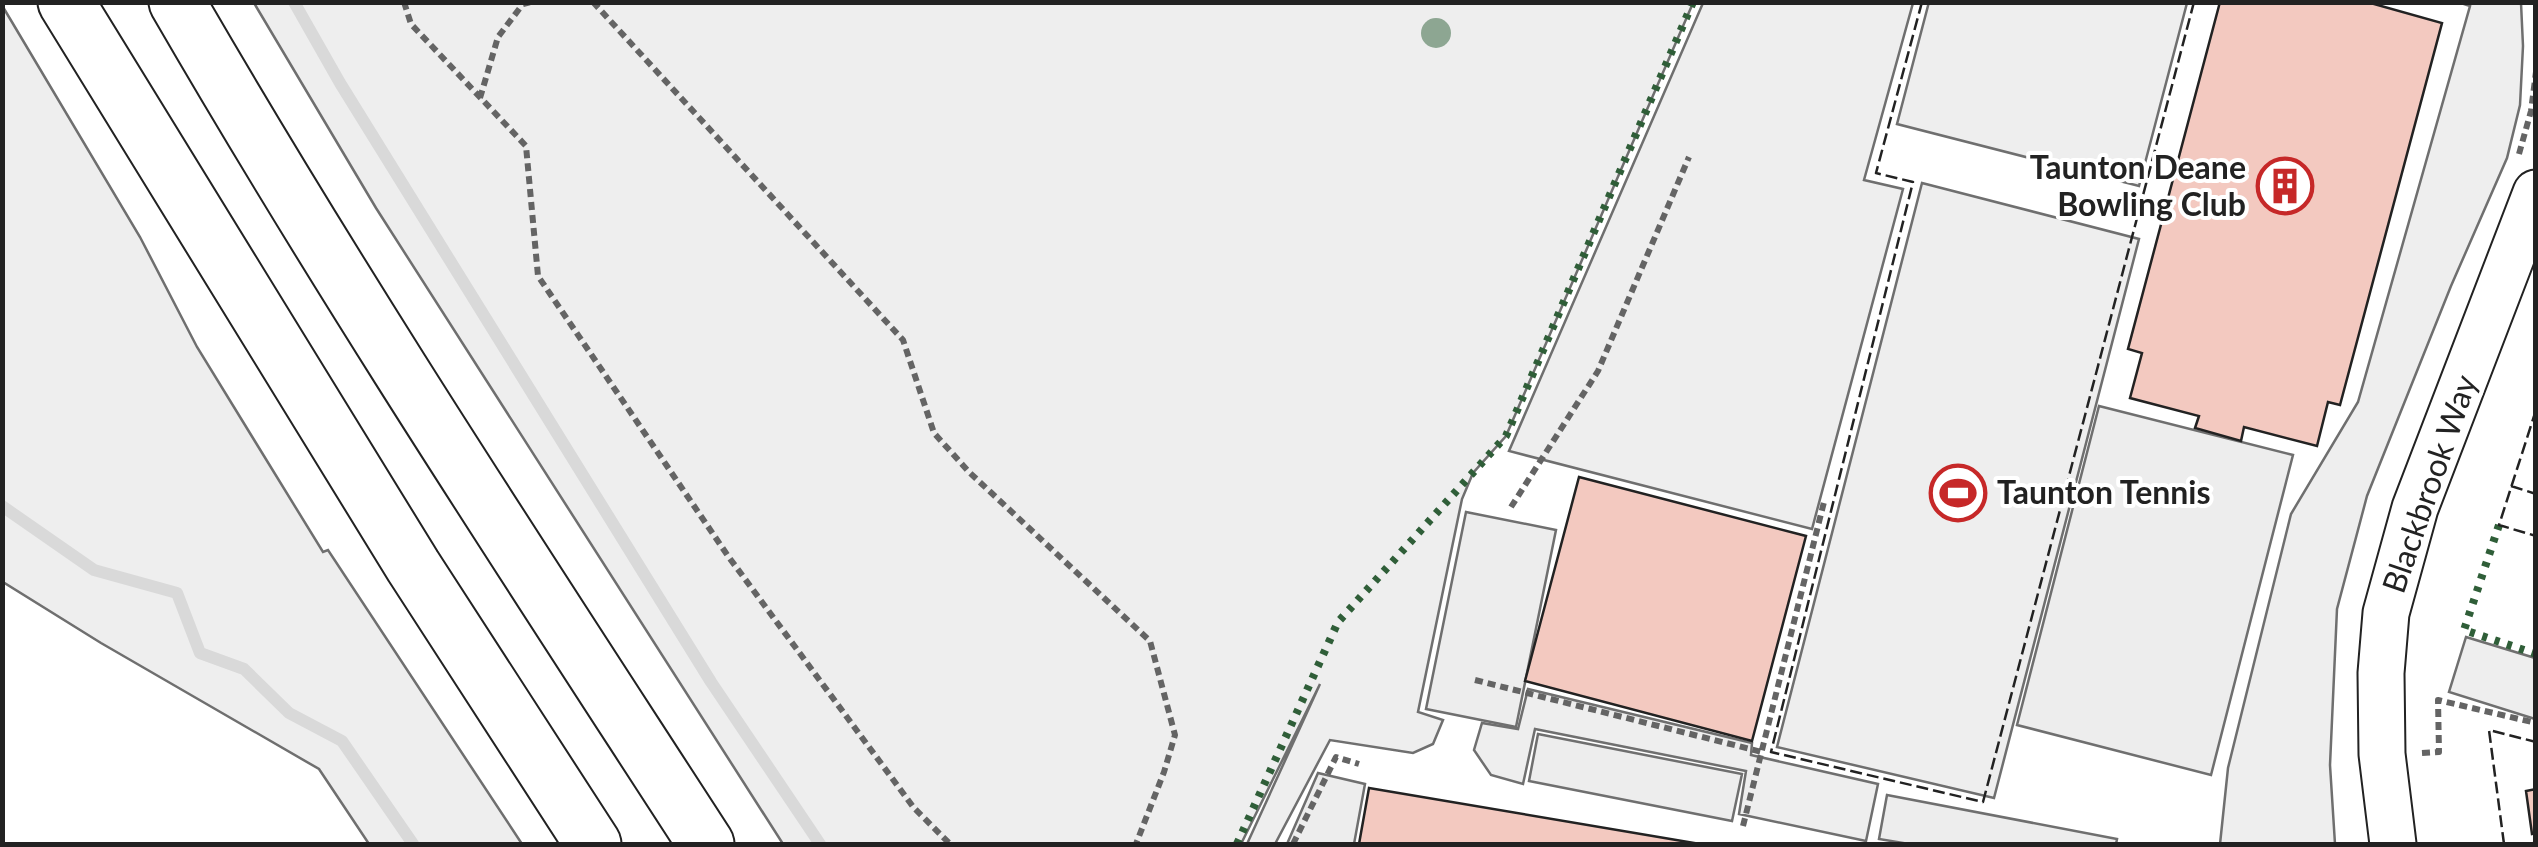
<svg xmlns="http://www.w3.org/2000/svg" width="2538" height="847" font-family="Lato,sans-serif">
<style>
.green{fill:#eee;stroke:#6f6f6f;stroke-width:2.5}
.parking{fill:#ededed;stroke:#6f6f6f;stroke-width:2.5}
.lines{fill:none;stroke-linecap:round;stroke-linejoin:round}
.stream{stroke:#d9d9d9;stroke-width:12}
.building{fill:#f3c9c0;stroke:#222;stroke-width:2.5}
.tertiary-casing{stroke:#222;stroke-width:49}
.motorway-casing{stroke:#222;stroke-width:59}
.path{stroke:#646464;stroke-width:6;stroke-dasharray:8 5;stroke-linecap:butt}
.tertiary{stroke:#fff;stroke-width:45}
.motorway{stroke:#fff;stroke-width:55}
.hedge{stroke:#2f5e38;stroke-width:8;stroke-dasharray:5 8;stroke-linecap:butt}
.fence{stroke:#222;stroke-width:2.5;stroke-dasharray:12 5;stroke-linecap:butt}
.tree{fill:#8da692}
.labels{text-anchor:middle;stroke-width:8;stroke-linejoin:round;paint-order:stroke}
.poi-label{font-size:32px;font-weight:bold;fill:#222;stroke:#fff;text-anchor:end}
.street-label{font-size:32px;fill:#222;stroke:#fff}
</style>
<rect width="100%" height="100%" fill="#fff"/>
<!-- green -->
<path class="green" d="M1929 2 2187 3 2139 186 1897 124Z
M254 3H1693L1506 436 1473 473 1462 499 1418 712 1443 720 1433 744 1413 753 1330 740 1275 844H1247L1320 684 1241 844H783L376 208Z
M1703 3H1913L1864 180 1903 189 1812 529 1509 451Z
M2461 3H2521L2523 46 2520 105 2507 158 2451 286 2367 496 2337 609 2330 765 2335 844H2220L2228 768 2291 514 2358 402 2470 6Z
M3 7 140 237 197 347 323 552 328 550 522 844H369L319 769 101 643 3 582Z
M1922 183 2139 239 1994 798 1777 747Z
M2466 637 2535 658V719L2449 692Z
M1528 689 1752 743 1751 755 1878 784 1866 841 1739 814 1746 771 1535 729 1523 784 1491 775 1474 750 1482 723 1518 729Z"/>
<!-- parking -->
<path class="parking" d="M2099 406 2293 455 2211 775 2017 725Z
M1466 512 1556 530 1516 727 1426 709Z
M1538 734 1742 774 1732 821 1529 781Z
M1318 773 1365 784 1354 844H1287Z
M1887 795 2117 839 2116 844H1909L1879 839Z"/>
<g class="lines">
<!-- stream -->
<path class="stream" d="M294 2 340 83 711 682 820 844
M2 506 94 570 177 593 200 653 244 669 289 713 342 741 413 844"/>
</g>
<!-- building -->
<path class="building" d="M2220 2H2367L2442 23 2340 405 2328 402 2317 446 2244 427 2241 441 2195 428 2199 416 2130 398 2142 353 2128 349Z
M1579 477 1806 536 1752 741 1525 681Z
M1369 788 1700 844H1359Z
M2536 789V833L2532 834 2526 791Z"/>
<g class="lines">
<!-- tertiary casing -->
<g class="tertiary-casing">
<path id="tertiary" d="M2393 844 2382 754 2381 673 2386 613 2415 508 2536 193"/>
</g>
<!-- motorway casing -->
<g class="motorway-casing">
<path id="motorway" d="M66 2 413 566 593 844
M177 2C343 289 526 566 706 844"/>
</g>
<!-- path -->
<path class="path" d="M404 2 411 24 526 146 538 276 728 556 914 808 950 844
M593 2 903 340 934 433 969 472 1150 641 1175 735 1164 772 1136 844
M480 98 498 37 523 4 531 2
M2519 154 2531 111 2536 72
M1511 507 1598 371 1689 157
M1475 680 1762 752
M2422 753 2439 752 2438 700 2536 723
M1743 826 1824 502
M1293 844 1336 757 1359 764"/>
<!-- tertiary -->
<use href="#tertiary" class="tertiary"/>
<!-- motorway -->
<use href="#motorway" class="motorway"/>
<!-- hedge -->
<path class="hedge" d="M2499 525 2464 630 2536 654
M1237 844 1338 622 1506 436 1693 2"/>
<!-- fence -->
<path class="fence" d="M1922 2 1876 173 1913 182 1771 752 1983 802 2194 2
M2536 410 2499 525 2536 536
M2511 486 2536 494
M2504 844 2489 730 2536 742
M2523 844 2536 843"/>
</g>
<!-- trees -->
<circle class="tree" cx="1436" cy="33" r="15"/>
<!-- icons -->
<defs>
<g id="building-ring" transform="scale(2.875)"><circle r="9.5" fill="#fff" stroke="#c62828" stroke-width="1.5"/><path d="M-4-6H4V6H1V3H-1V6H-4ZM-2.5-4.3h1.7v1.8h-1.7ZM.8-4.3h1.7v1.8H.8ZM-2.5-1h1.7V.8h-1.7ZM.8-1h1.7V.8H.8Z" fill="#c62828"/></g>
<g id="stadium-ring" transform="scale(2.875)"><circle r="9.5" fill="#fff" stroke="#c62828" stroke-width="1.5"/><path d="M0-5a6.5 5 0 1 0 0 10a6.5 5 0 1 0 0-10ZM-3.5-1.8h7v3.6h-7Z" fill="#c62828"/></g>
</defs>
<g fill-rule="evenodd">
<use href="#building-ring" x="2285" y="186"/>
<use href="#stadium-ring" x="1958" y="493"/>
</g>
<g class="labels">
<!-- poi labels -->
<g class="poi-label">
<text x="2246" y="179">Taunton Deane<tspan x="2246" dy="37">Bowling Club</tspan></text>
<text x="1997" y="504" text-anchor="start">Taunton Tennis</text>
</g>
<!-- street labels -->
<g class="street-label">
<text transform="translate(2430 484) rotate(-71)" y="11">Blackbrook Way</text>
</g>
</g>
<!-- border -->
<rect width="2538" height="847" fill="none" stroke="#222222" stroke-width="10"/>
</svg>
